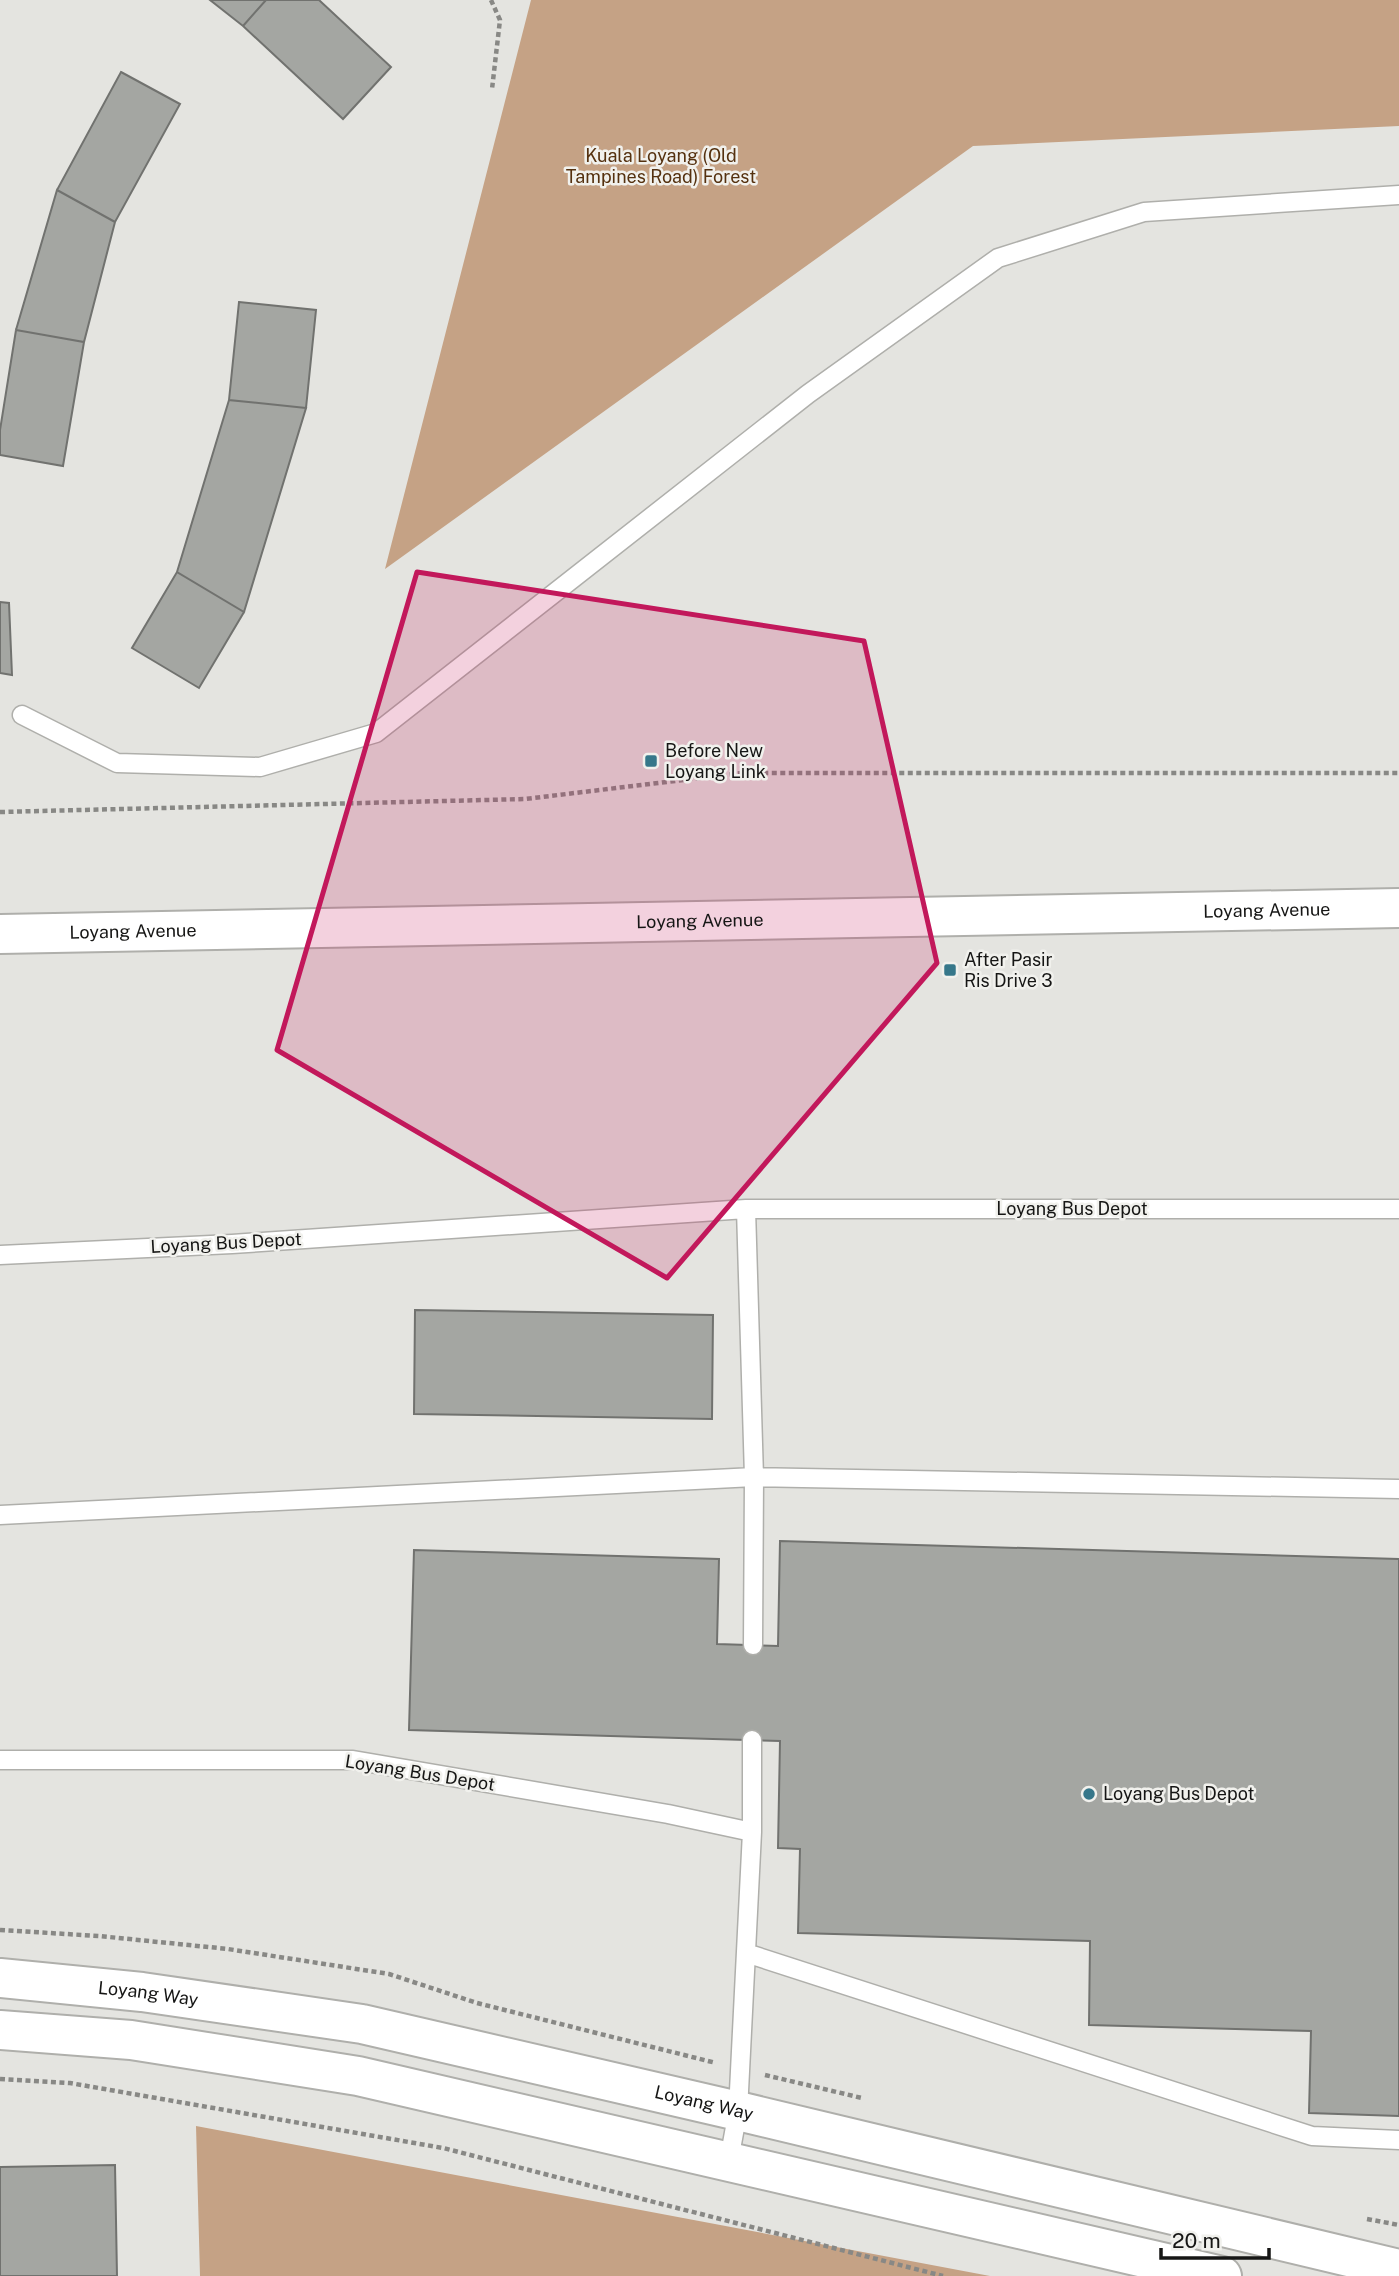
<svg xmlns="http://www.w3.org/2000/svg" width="1399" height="2276" font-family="'Public Sans',sans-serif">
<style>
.forest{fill:#c5a285}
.building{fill:#a4a6a2;stroke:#71726f;stroke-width:2}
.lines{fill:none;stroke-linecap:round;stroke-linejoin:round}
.lane-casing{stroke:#afafab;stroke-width:21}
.secondary-casing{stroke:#afafab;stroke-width:42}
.path{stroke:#888885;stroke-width:4.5;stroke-dasharray:5 3.5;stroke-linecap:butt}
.lane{stroke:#fff;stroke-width:18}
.secondary{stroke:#fff;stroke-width:38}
.marked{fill:#c2185b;fill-opacity:0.2;stroke:#c2185b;stroke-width:5;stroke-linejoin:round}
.poi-dot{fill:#36778a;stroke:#f1f1ed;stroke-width:2.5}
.labels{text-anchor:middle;stroke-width:5;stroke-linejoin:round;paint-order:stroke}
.park-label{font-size:18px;fill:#55310f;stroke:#f1f1ed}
.poi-label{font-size:18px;fill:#161615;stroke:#f1f1ed;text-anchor:start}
.street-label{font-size:18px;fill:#161615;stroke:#f1f1ed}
</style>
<rect width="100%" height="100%" fill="#e4e4e0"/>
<!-- forest -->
<path class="forest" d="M531 0H1399V126L973 146 385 569Z
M196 2126 990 2276H200Z"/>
<!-- building -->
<path class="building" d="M210 0H266L243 26Z
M266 0H319L391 67 343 119 243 26Z
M121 72 180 104 115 222 57 190Z
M57 190 115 222 84 342 16 330Z
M239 302 316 310 306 408 229 400Z
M16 330 84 342 63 466 0 455V430Z
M229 400 306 408 244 612 177 572Z
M177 572 244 612 199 688 132 648Z
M0 602 9 603 12 675 0 673Z
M415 1310 713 1315 712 1419 414 1414Z
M780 1541 1399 1559V2116L1309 2113 1311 2031 1089 2025 1090 1941 798 1933 800 1849 778 1848 780 1741 409 1730 414 1550 719 1559 717 1644 778 1646Z
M115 2165 117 2276H0V2167Z"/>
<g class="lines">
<!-- lane casing -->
<g class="lane-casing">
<path id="lane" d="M22 715 117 763 260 767 376 733 808 394 998 258 1144 212 1399 195
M746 1209 754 1477 753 1645
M0 1255 232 1244 746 1209H1399
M0 1515 754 1477 1399 1489
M0 1760H353L668 1814 752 1832
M746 1953 1312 2136 1399 2140
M729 2160 738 2111 752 1832V1740"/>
</g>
<!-- secondary casing -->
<g class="secondary-casing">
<g id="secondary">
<path id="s1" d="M0 934 1399 908"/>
<path id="s2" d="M0 1978 142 1992 362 2024 738 2111 1399 2269"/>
<path d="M0 2030 131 2040 358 2076 1222 2276"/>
</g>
</g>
<!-- path -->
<path class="path" d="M491 0 500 20 492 89
M0 812 525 799 741 773H1399
M0 1930 99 1936 228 1949 389 1974 477 2003 716 2063
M765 2075 862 2098
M0 2079 70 2083 443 2148 943 2276
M1367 2219 1399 2225"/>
<!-- lane -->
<use href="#lane" class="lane"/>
<!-- secondary -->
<use href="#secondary" class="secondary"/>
</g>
<!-- marked area -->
<path class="marked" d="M417 572 864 641 937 963 667 1278 277 1050Z"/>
<!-- markers -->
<g class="poi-dot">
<rect x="644" y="754" width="14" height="14" rx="3.5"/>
<rect x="943" y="963" width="14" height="14" rx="3.5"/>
<circle cx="1089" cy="1794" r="7"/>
</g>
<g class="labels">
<!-- park labels -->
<g class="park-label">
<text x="661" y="162">Kuala Loyang (Old<tspan x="661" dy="21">Tampines Road) Forest</tspan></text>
</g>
<!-- poi labels -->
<g class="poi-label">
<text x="665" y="757">Before New<tspan x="665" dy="21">Loyang Link</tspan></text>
<text x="964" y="966">After Pasir<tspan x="964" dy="21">Ris Drive 3</tspan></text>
<text x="1103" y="1800">Loyang Bus Depot</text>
</g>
<!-- street labels -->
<g class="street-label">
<text dy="6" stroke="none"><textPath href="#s1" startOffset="1267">Loyang Avenue</textPath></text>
<text dy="6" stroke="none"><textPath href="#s1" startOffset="700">Loyang Avenue</textPath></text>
<text dy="6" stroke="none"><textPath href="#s1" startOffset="133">Loyang Avenue</textPath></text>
<text x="1072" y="1215">Loyang Bus Depot</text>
<text transform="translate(226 1243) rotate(-3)" y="6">Loyang Bus Depot</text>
<text transform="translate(420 1773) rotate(9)" y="6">Loyang Bus Depot</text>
<text dy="6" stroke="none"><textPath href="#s2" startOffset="149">Loyang Way</textPath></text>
<text dy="6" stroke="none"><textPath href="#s2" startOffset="716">Loyang Way</textPath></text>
</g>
</g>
<!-- scale -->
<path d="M1161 2248v10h108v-10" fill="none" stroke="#161615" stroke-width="3.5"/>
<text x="1172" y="2248" font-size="21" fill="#161615" stroke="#f1f1ed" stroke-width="5" paint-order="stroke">20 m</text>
</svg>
